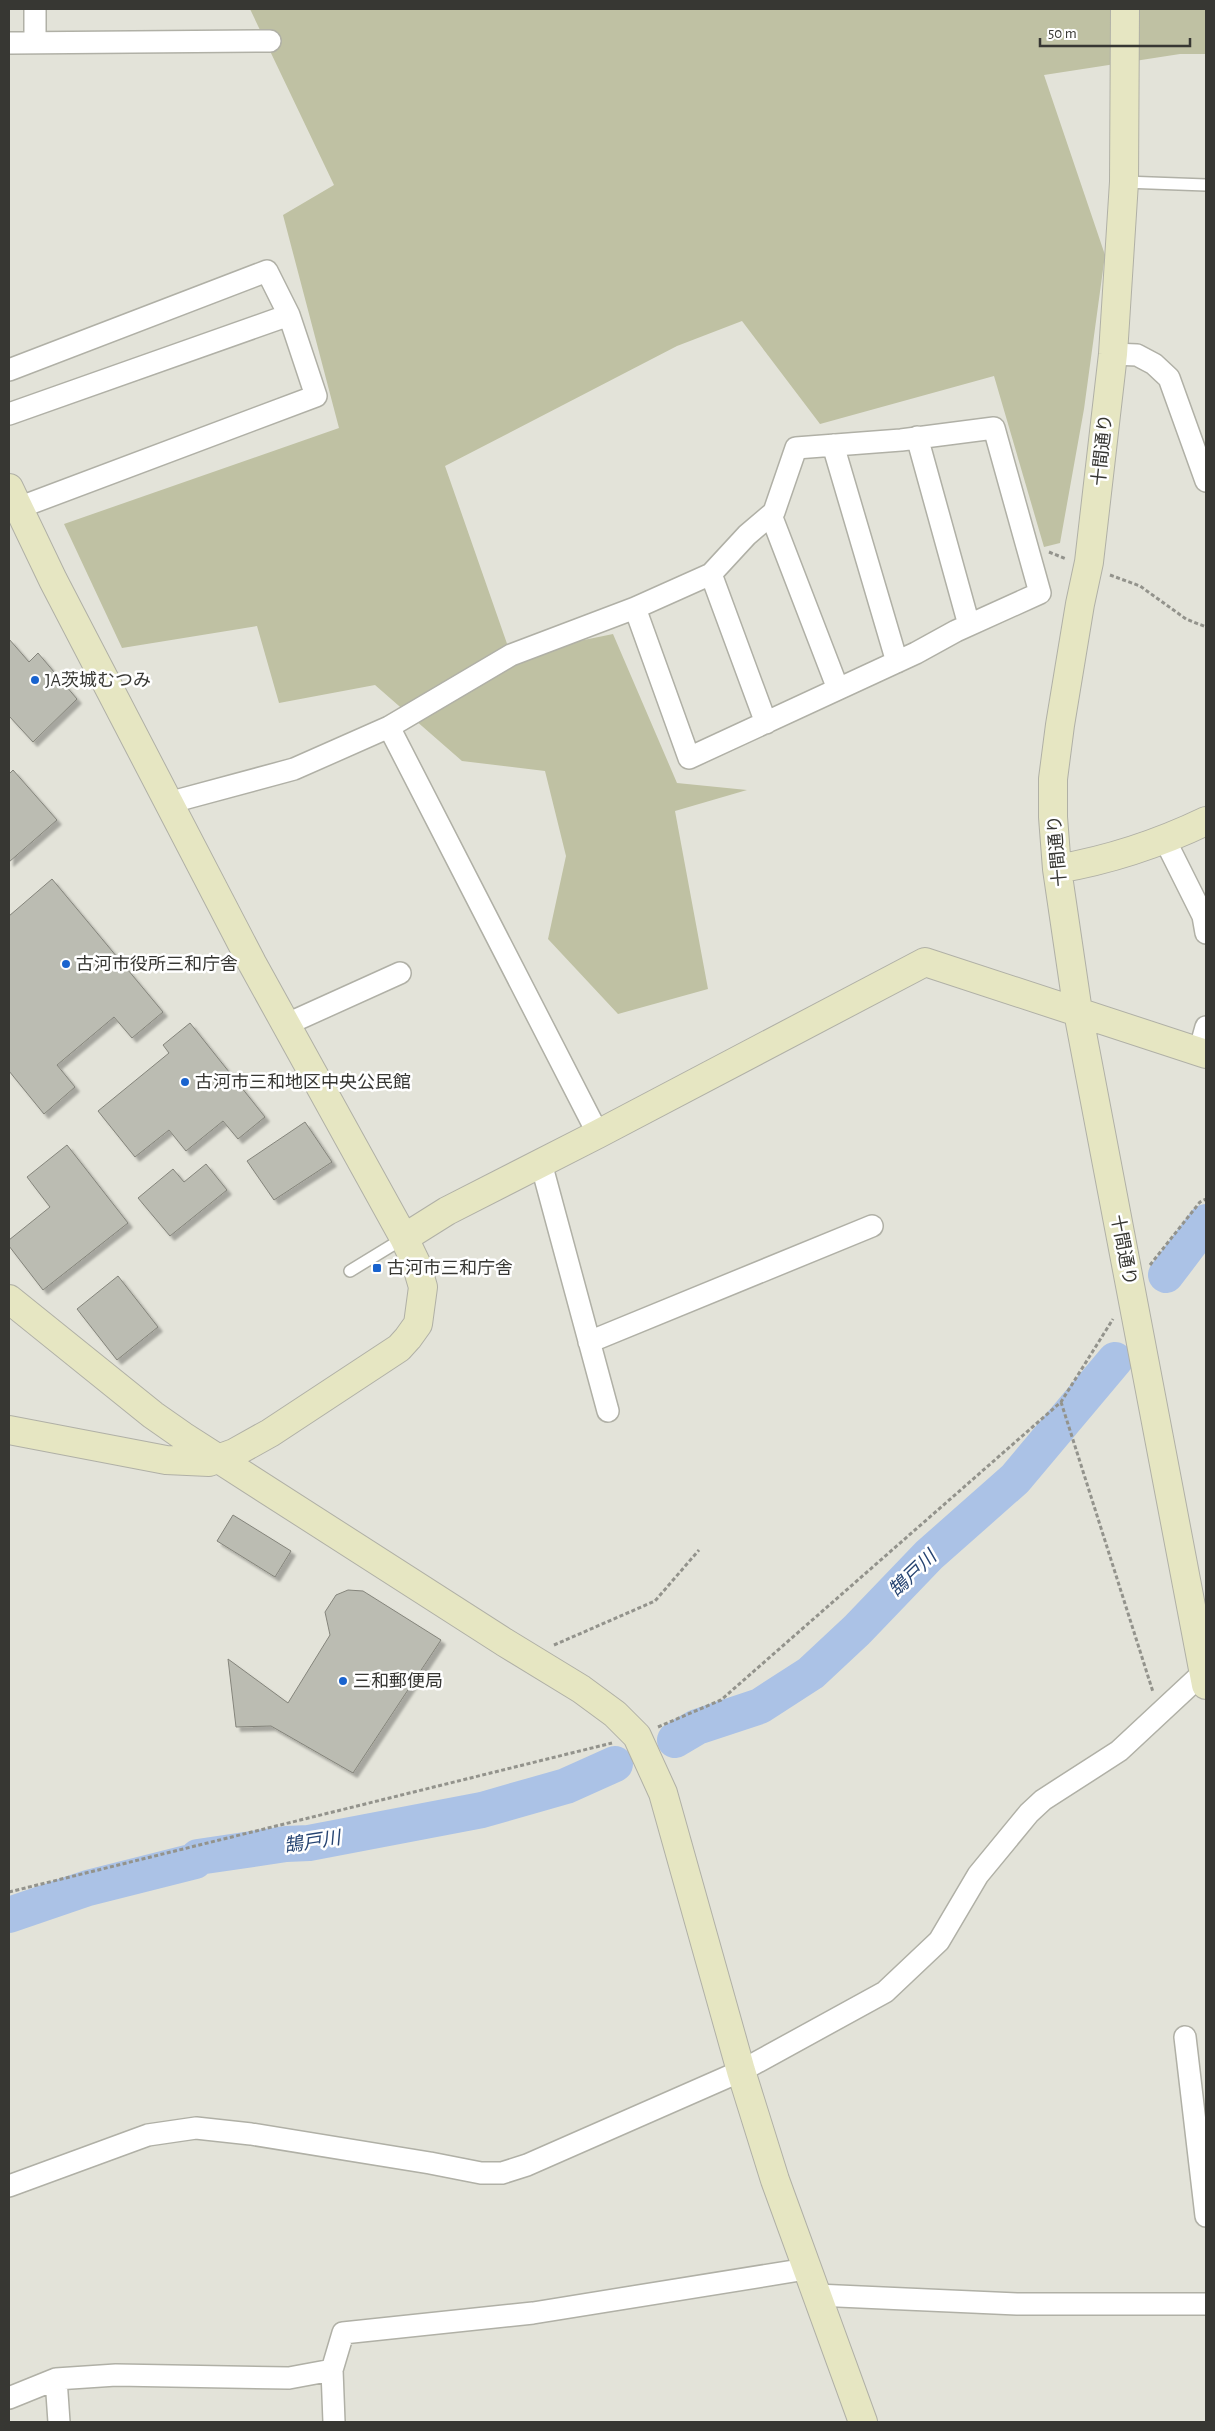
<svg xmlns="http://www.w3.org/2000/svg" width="1215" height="2431" font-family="'Alegreya Sans','Noto Sans JP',sans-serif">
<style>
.green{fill:#bfc1a3}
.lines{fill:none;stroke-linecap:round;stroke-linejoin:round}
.river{stroke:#abc2e6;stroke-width:36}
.building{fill:#bbbcb2;stroke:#84847b;filter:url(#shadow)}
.lane-casing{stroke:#b0b0a6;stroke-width:14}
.street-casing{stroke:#b0b0a6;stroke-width:24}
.secondary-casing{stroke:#b0b0a6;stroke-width:30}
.path{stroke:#93938c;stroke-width:3;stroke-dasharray:4 2.5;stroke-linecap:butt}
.lane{stroke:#fff;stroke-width:11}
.street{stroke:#fff;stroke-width:21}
.secondary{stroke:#e6e6c2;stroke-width:28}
.poi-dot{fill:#1963ce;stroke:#fff;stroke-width:2}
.labels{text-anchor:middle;stroke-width:5;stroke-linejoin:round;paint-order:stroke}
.street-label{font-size:18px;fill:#373733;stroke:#fff}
.poi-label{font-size:18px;fill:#373733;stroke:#fff;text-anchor:start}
.water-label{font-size:19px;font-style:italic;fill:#264472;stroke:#fff}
</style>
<defs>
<filter id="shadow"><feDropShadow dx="4.5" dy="4.5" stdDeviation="1" flood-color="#0004"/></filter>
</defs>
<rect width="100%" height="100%" fill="#e3e3d9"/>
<!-- green -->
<path class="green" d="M250 9H1206V54H1180L1044 75 1105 255 1084 409 1060 543 1044 547 994 376 820 424 742 321 677 346 445 466 511 655 613 634 677 783 747 790 675 811 708 989 618 1014 548 939 566 856 545 771 462 761 375 685 279 703 257 626 122 648 64 524 339 428 283 215 334 185Z"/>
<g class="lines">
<!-- river -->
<path class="river" d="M1166 1275 1206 1222
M675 1740 697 1727 760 1706 811 1673 857 1630 929 1555 1015 1479 1115 1360
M9 1915 88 1888 195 1861 198 1857 286 1844 309 1843 482 1810 566 1786 615 1764"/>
</g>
<!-- building -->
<path class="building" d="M9 639 29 662 38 653 77 699 33 742 9 716Z
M13 770 57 820 9 862V774Z
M52 879 163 1012 132 1038 114 1017 57 1065 75 1087 44 1114 9 1071V916Z
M190 1023 265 1117 238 1139 223 1121 186 1151 169 1130 135 1157 98 1111 169 1053 163 1045Z
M305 1122 332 1162 274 1200 247 1161Z
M67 1145 128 1223 43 1290 9 1246V1240L50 1207 27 1177Z
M206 1164 227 1190 170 1236 138 1198 173 1169 184 1182Z
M118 1276 158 1327 117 1360 77 1309Z
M233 1515 291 1551 275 1577 217 1541Z
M348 1590 363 1591 441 1640 353 1773 271 1726 236 1727 228 1659 288 1703 330 1635 325 1612 336 1595Z"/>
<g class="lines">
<!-- lane casing -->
<g class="lane-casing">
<path id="lane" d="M1124 182 1206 185
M350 1271 404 1238"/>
</g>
<!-- street casing -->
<g class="street-casing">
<path id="street" d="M35 9V43
M9 43 270 41
M1113 354 1137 355 1154 364 1169 378 1206 481
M9 370 267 271 289 315 9 414
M994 428 1040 593 956 631 916 653 689 758 635 608 711 574 747 535 774 512 796 448 901 440Z
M917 437 969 625
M833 445 897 662
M18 508 316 396 289 315
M771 515 838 689
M711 574 766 723
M389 727 598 1134
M168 803 294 769 389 727 511 655 635 608
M1165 840 1203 916 1206 933
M285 1025 400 973
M1199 1052 1206 1027
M541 1163 608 1411
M589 1342 872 1226
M1185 2037 1206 2216
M9 2186 148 2135 196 2128 251 2134 430 2163 481 2173H502L527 2165 741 2071 885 1992 939 1941 978 1875 1029 1813 1043 1800 1119 1751 1206 1670
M816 2295 1017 2304H1206
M56 2379 59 2422
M9 2398 56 2379 116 2375 289 2378 332 2370
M334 2422 332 2370 343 2333 533 2313 806 2269"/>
</g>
<!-- secondary casing -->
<g class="secondary-casing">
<path id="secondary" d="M1125 9 1124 182 1113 354 1089 562 1080 604 1060 725 1053 779V817L1057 869 1078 1012 1206 1685
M9 488 53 580 252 963 404 1238 416 1263 423 1287 418 1324 408 1338 399 1348 270 1433 234 1453 209 1462 166 1460 9 1430
M1057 869C1109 860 1158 844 1206 821
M404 1238 447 1211 598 1134 925 962 1206 1054
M9 1299 153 1415 183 1436 504 1642 581 1689 615 1714 637 1736 663 1793 741 2071 775 2180 863 2422"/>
</g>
<!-- path -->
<path class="path" d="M1049 552 1066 559
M1110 575 1140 586 1186 619 1206 627
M1150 1265 1200 1202 1206 1199
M1061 1402 1153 1692
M554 1645 655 1601 699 1550
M658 1727 721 1700 1061 1402 1113 1319
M9 1892 612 1743"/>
<!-- lane -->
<use href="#lane" class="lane"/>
<!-- street -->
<use href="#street" class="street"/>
<!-- secondary -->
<use href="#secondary" class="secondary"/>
</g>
<!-- markers -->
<g class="poi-dot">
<circle cx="35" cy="680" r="5"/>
<circle cx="66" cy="964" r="5"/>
<circle cx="185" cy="1082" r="5"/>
<rect x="372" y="1263" width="10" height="10" rx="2.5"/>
<circle cx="343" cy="1681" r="5"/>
</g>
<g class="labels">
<!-- street labels -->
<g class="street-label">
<text transform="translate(1102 450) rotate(-84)" y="6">十間通り</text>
<text transform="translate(1057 851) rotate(-95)" y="6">十間通り</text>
<text transform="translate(1124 1250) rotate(79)" y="6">十間通り</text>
</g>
<!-- poi labels -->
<g class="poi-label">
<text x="45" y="686">JA茨城むつみ</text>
<text x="76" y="970">古河市役所三和庁舎</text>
<text x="195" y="1088">古河市三和地区中央公民館</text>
<text x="387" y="1274">古河市三和庁舎</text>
<text x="353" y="1687">三和郵便局</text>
</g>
<!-- water labels -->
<g class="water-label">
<text transform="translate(912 1573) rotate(-44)" y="7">鵠戸川</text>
<text transform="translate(312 1841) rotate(-9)" y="7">鵠戸川</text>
</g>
</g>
<!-- border -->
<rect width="1215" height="2431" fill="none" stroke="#373733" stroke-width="20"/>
<!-- scale -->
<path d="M1040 38v8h150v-8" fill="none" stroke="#373733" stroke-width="2.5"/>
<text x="1048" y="38" font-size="15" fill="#373733" stroke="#ffffff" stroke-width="4" paint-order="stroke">50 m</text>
</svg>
